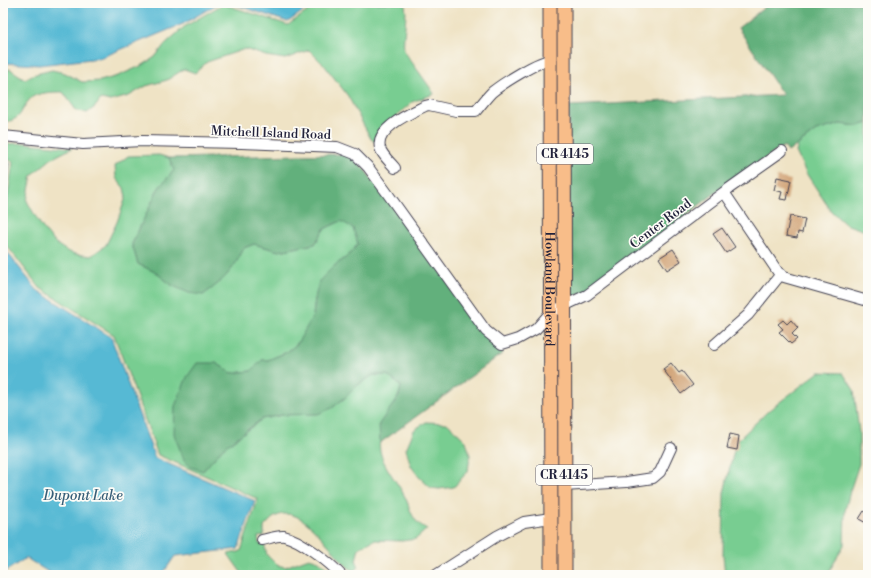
<svg xmlns="http://www.w3.org/2000/svg" width="871" height="578" font-family="'Libre Bodoni',serif">
<style>
.green{fill:#78cd91;stroke:#4d7866}
.forest{fill:#62b07b;stroke:#42695b}
.water{fill:#56b9d4;stroke:#3c6e88}
.building{fill:#d3a77d}
.lines{fill:none;stroke-linecap:round;stroke-linejoin:round}
.minor-casing{stroke:#413f50;stroke-width:12}
.major-casing{stroke:#413f50;stroke-width:15}
.minor{stroke:#fff;stroke-width:10}
.major{stroke:#f8bd89;stroke-width:13}
.labels{text-anchor:middle;stroke-width:3.5;stroke-linejoin:round;paint-order:stroke}
.shield{fill:#fdfcf7;stroke:#646373;stroke-width:1}
.shield-label{font-size:12px;font-weight:bold;fill:#22223b}
.street-label{font-size:13px;fill:#22223b;stroke:#fdfcf7}
.water-label{font-size:14px;font-style:italic;fill:#375e78;stroke:#fdfcf7}
</style>
<rect width="100%" height="100%" fill="#fdfcf7"/>
<filter id="ink" filterUnits="userSpaceOnUse"><feTurbulence type="fractalNoise" baseFrequency=".025" numOctaves="2"/><feDisplacementMap in="SourceGraphic" scale="8" xChannelSelector="R" yChannelSelector="G"/><feConvolveMatrix kernelMatrix="1 2 1 2 8 2 1 2 1" color-interpolation-filters="sRGB"/></filter>
<filter id="wash" filterUnits="userSpaceOnUse"><feTurbulence type="fractalNoise" baseFrequency=".012" numOctaves="4" result="noise"/><feDisplacementMap in="SourceGraphic" scale="16" xChannelSelector="R" yChannelSelector="G"/><feGaussianBlur stdDeviation="0.9" result="paint"/><feColorMatrix in="noise" values="0 0 0 0 0 0 0 0 0 0 0 0 0 0 0 0 0 1.4 0 .05"/><feComposite in="paint" operator="in"/></filter>
<g filter="url(#wash)">
<rect width="100%" height="100%" fill="#efe3c5"/>
<!-- green -->
<path class="green" d="M312 3H404C409 12 402 38 404 50 405 54 430 86 434 94L412 102 381 130 375 142 371 139 348 96 325 66 309 50 285 59 266 56 245 49 207 62 195 73 184 69 167 80 146 86 129 96 111 101 101 99 95 107 87 113 76 110 63 92C54 92 36 92 30 99 18 113 24 118 3 123V70L10 69 25 79 32 75 52 70 65 73 82 82 100 81 118 76 143 65 155 57 165 44 184 27 223 4 288 25 312 8Z
M868 123V231H865L845 224 831 211 806 173 796 152 798 145 816 131 840 124 858 126Z
M25 143 72 148 51 159 32 175 27 201C38 221 51 247 75 254 80 255 86 255 91 256L106 245 117 222 126 197 124 188 116 178 115 166 128 156 159 155 169 158 174 170 158 189 132 244 138 264 155 272 173 286 203 295C224 280 232 272 244 248L254 244 279 251 315 244 324 229 341 221 353 227 358 244 348 256 334 266 315 298 313 316 304 334 297 344 287 352 268 360H262L251 371 232 373 216 363 203 471 223 448 262 419 282 415 299 414 332 408 346 397 358 385 373 375H387L401 386C398 405 383 421 380 440 376 459 396 479 404 495 409 504 410 514 417 522 420 525 424 527 427 529L416 539 402 541 374 540 359 548 356 560 359 567 353 571C333 558 303 498 273 518 270 520 267 524 264 527V536L258 537 259 544 264 543 267 555 277 565 285 567 309 558 319 561 334 575H243L228 554 238 552 241 551 258 499 158 455 114 335 40 288 3 241V225L13 163 11 160H3V144Z
M819 372 843 373 854 390 859 432V464L850 491 845 511 844 545 827 575H725L723 555 724 493 736 442 768 411Z
M426 422 447 423 466 441 470 455 468 471 454 487 439 489 431 488 419 477 411 466 406 449 414 430Z"/>
<!-- forest -->
<path class="forest" d="M770 3H868V123L858 126 840 124 816 131 788 152 784 146 718 191 585 292 569 299V106L783 95 738 28Z
M345 154 353 157 365 170 503 353 380 443 379 424 399 396 401 386 387 375H373L358 385 346 397 332 408 318 414 282 415 262 419 223 448 203 471 191 467 184 460 174 434 175 406 187 377 197 363H216L232 373 251 371 262 360H268L287 352 297 344 313 316 315 298 319 281 334 266 348 256 358 244 353 228 341 221 324 229 315 244 279 251 254 244 244 248C232 272 224 280 203 295L189 293 173 286 155 272 138 264 132 244 158 189 174 170 169 158Z"/>
<!-- water -->
<path class="water" d="M3 3H219L183 24 100 58 39 65 3 63Z
M230 3H309L310 6 288 22Z
M3 163H10L3 204Z
M3 247 37 290 111 337 155 458 255 501 238 549 175 556 162 575H53L26 558 3 573Z"/>
<g id="blocks">
<!-- building -->
<path class="building" d="M777 177 791 180 787 200 780 199 782 192 774 190Z
M790 216 805 219 802 233 798 232 797 238 786 236Z
M722 228 735 247 726 253 713 234Z
M673 249 681 261 667 270 659 258Z
M783 320 787 324 791 320 798 328 792 334 797 339 791 344 779 332 783 329 778 324Z
M671 363 679 373 682 371 693 385 681 394 663 369Z
M730 434 739 436 737 450 727 448Z
M864 511 868 514V524L859 519Z"/>
</g>
</g>
<g filter="url(#ink)">
<use href="#blocks" fill-opacity="0" stroke="#413f50" stroke-width="1"/>
<g class="lines">
<!-- minor casing -->
<g class="minor-casing">
<path id="minor" d="M3 136 83 144 142 141 241 143 337 147 355 154 368 167 385 190 486 331 502 344 518 339 536 329 551 312 587 295 724 192 782 151
M395 168C390 162 382 155 380 148 375 128 411 113 425 106L429 105 456 111H476C481 105 486 98 492 92 502 84 539 60 551 60
M724 192 778 272 784 277 868 301
M714 345 748 315 781 274
M564 486 627 482 653 478 660 472 671 448
M262 540C268 539 278 535 284 536 301 540 329 562 341 575
M436 575 497 536 524 522 551 518"/>
</g>
<!-- major casing -->
<g class="major-casing">
<g id="major">
<path id="s1" d="M550 3 551 575"/>
<path d="M564 3 565 575"/>
</g>
</g>
<!-- minor -->
<use href="#minor" class="minor"/>
<!-- major -->
<use href="#major" class="major"/>
</g>
</g>
<g class="labels">
<!-- shield labels -->
<g class="shield">
<rect x="537" y="144" width="56" height="20" rx="3"/>
<rect x="536" y="465" width="56" height="20" rx="3"/>
</g>
<g class="shield-label">
<text x="565" y="158">CR 4145</text>
<text x="564" y="479">CR 4145</text>
</g>
<!-- street labels -->
<g class="street-label">
<text transform="translate(271 132) rotate(2)" y="5">Mitchell Island Road</text>
<text transform="translate(660 223) rotate(-37)" y="5">Center Road</text>
<text dy="5" stroke="none"><textPath href="#s1" startOffset="286">Howland Boulevard</textPath></text>
</g>
<!-- water labels -->
<g class="water-label">
<text x="83" y="500">Dupont Lake</text>
</g>
</g>
<!-- margin -->
<rect width="871" height="578" fill="none" stroke="#fdfcf7" stroke-width="16"/>
</svg>
